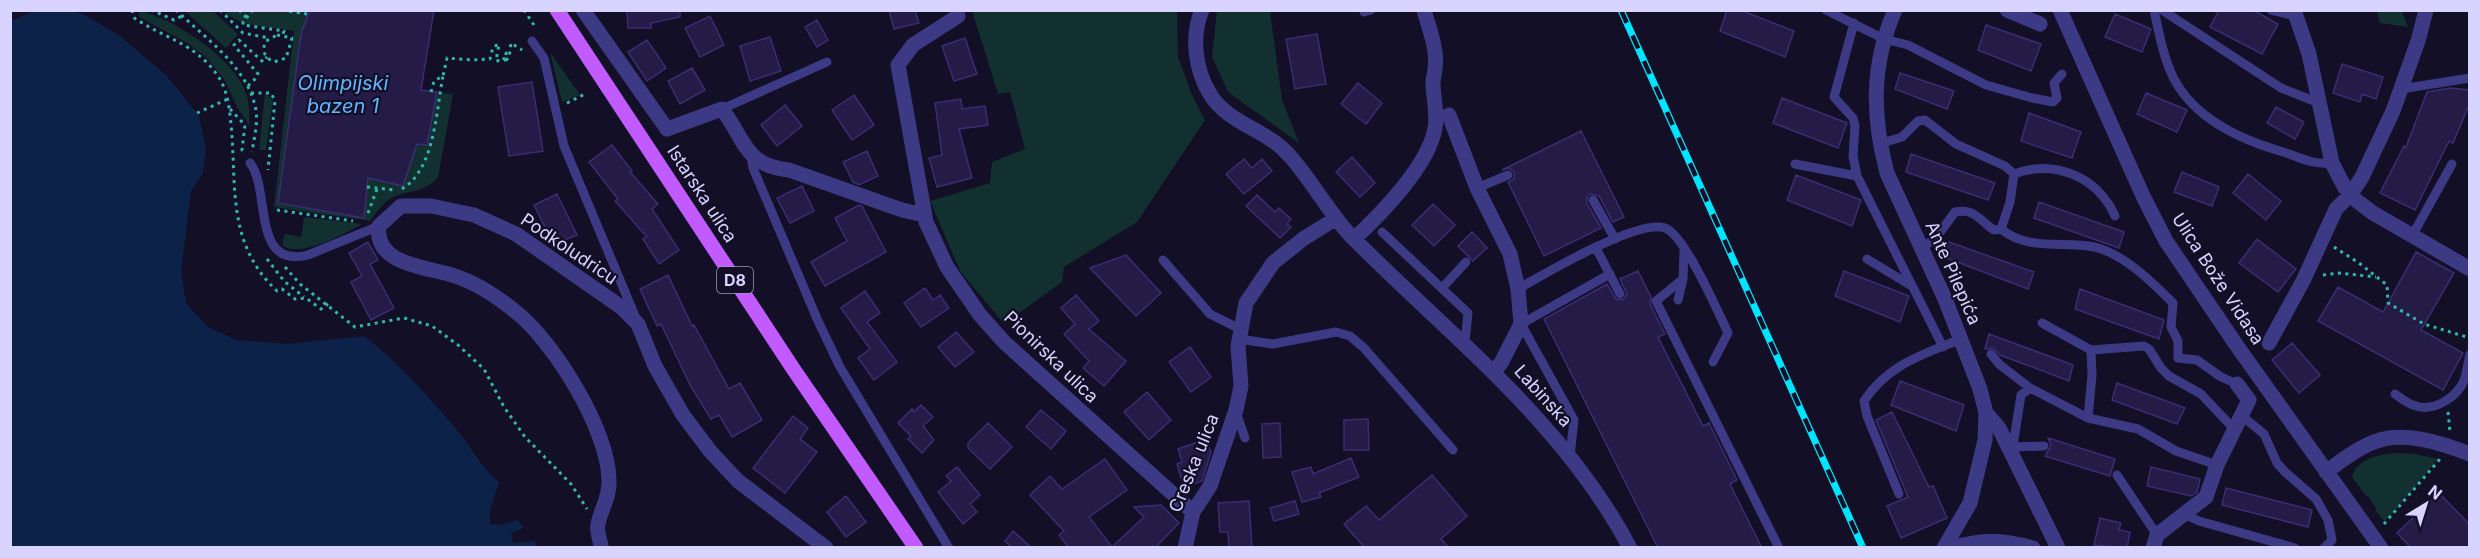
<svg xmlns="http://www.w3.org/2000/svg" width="2480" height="558" font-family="Inter,sans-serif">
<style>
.green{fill:#12302f}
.water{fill:#0c2248}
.building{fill:#241b47;stroke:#3b2d73;stroke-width:1.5}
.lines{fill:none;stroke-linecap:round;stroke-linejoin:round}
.path{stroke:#2fb8b0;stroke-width:3;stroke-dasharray:3 4.5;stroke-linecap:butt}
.lane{stroke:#3d3a85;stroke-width:9}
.street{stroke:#3d3a85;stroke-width:15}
.primary{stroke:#c25bff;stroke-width:15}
.rail-casing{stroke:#00e5ff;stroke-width:7}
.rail{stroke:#130f26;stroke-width:4.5;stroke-dasharray:14;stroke-linecap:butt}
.labels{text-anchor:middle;stroke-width:4.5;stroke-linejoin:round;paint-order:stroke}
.shield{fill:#130f26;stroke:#9e99be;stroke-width:1.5}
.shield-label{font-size:16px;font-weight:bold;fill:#d9d4ff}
.street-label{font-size:18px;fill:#d9d4ff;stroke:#130f26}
.water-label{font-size:20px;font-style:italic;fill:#62b6ff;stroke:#130f26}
</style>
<rect width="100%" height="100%" fill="#130f26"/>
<!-- green -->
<path class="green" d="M141 11C175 20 225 53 242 84 249 97 250 110 249 125L237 107 224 79 207 58 189 44 141 18 138 15Z
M185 11H213L238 34 226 48Z
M223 11H434L421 91 453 94 438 178C420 195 407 189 390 199 381 205 376 213 370 221L274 207 294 31C271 27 241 28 223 11Z
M972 11H1177L1178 57 1192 95 1205 120 1137 222 1064 267 1062 282 1004 324 960 271 930 201 990 183 992 162 1025 149 1010 92 998 94Z
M1217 11H1270L1282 100 1299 143 1228 92 1212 57Z
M2377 11H2402L2408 27 2380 23Z
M550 52 580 95 562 102Z
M265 93 273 100 266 150H259Z
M304 217 362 224C345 234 298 259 282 245L285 234 301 237Z
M2396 453 2415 454 2438 459 2391 516 2384 521 2375 510 2376 508 2368 496H2366L2352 477C2357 459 2376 455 2396 453Z"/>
<!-- water -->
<path class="water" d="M34 11H72L85 15 120 36 167 76 199 116 206 147 203 173 191 191 181 272 186 303 208 327 237 340 287 344 364 336C400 364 432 400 461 435 474 452 483 469 499 482L490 511V524L500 525 517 520 524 528 511 533 513 543 535 541 537 547H11L10 21Z"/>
<!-- building -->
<path class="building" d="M310 10H434L421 90 437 92 427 145 417 144 403 186 368 178 364 218 278 203 301 34Z
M627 10H680V17L651 23V28H628Z
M889 10H915L919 23 894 29Z
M1727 10H1740L1794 31 1785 57 1720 31Z
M2219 10H2253L2278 24 2262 54 2210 27Z
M2115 14 2151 29 2142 52 2105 37Z
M710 16 724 45 700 57 685 28Z
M817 20 828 40 817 47 805 27Z
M1986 25 2041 44 2031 71 1978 50Z
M1317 34 1326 84 1295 89 1286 39Z
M770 37 781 71 750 81 740 46Z
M965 38 977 74 954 81 942 46Z
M647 40 666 68 647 81 628 52Z
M2342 64 2383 77 2376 99 2362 94 2360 102 2333 93Z
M692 68 705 90 680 104 668 81Z
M1900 73 1954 91 1947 109 1895 89Z
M532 82 543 151 509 156 498 87Z
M1358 83 1382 103 1366 124 1341 104Z
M2451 88 2469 90V105L2453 143 2449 141 2415 210 2380 193 2404 146 2406 147 2427 92Z
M2146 93 2187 110 2177 132 2137 114Z
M854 95 874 125 852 140 832 110Z
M1782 98 1847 123 1838 148 1773 123Z
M961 99 962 109 985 106 988 125 959 129 972 178 937 187 929 158 942 155 935 103Z
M785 105 802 126 777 146 761 125Z
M2276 107 2304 122 2295 139 2267 123Z
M2029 113 2081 132 2072 158 2021 141Z
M1581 131 1624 217 1613 222 1599 196 1590 194 1587 197V203L1601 228 1544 256 1508 182 1514 179V172L1509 168 1502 170Z
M612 145 632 171 630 172 658 204 652 209 679 250 659 264 643 239 647 237 615 201 618 199 589 162Z
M867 151 878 176 859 185 853 182 843 162Z
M1911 154 1995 183 1988 200 1906 172Z
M1352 157 1375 183 1360 197 1336 172Z
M1244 159 1252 168 1262 159 1272 171 1244 194 1226 174Z
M2182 172 2219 187 2212 206 2174 192Z
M2248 174 2281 201 2266 220 2233 193Z
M1796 175 1861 200 1852 226 1787 200Z
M802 186 814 211 790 223 777 198Z
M557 194 577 235 559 242 554 228 547 231 534 205Z
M1257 195 1275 212 1279 208 1291 219 1287 224 1291 227 1280 238 1246 206Z
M2039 202 2124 232 2119 248 2034 218Z
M1433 204 1455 225 1434 246 1412 225Z
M859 205 862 206 886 252 825 286 811 262 847 241 835 218Z
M1472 232 1487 248 1473 261 1458 246Z
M2257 239 2296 269 2278 292 2239 263Z
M368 242 378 260 370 264 394 308 371 320 351 282 362 276 349 253Z
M1949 242 2034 272 2028 289 1944 257Z
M2416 252 2454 273 2421 330 2463 353 2443 390 2318 321 2338 287 2383 312Z
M1126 255 1161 293 1136 316 1090 268Z
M1638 271 1651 297 1650 304 1665 334 1658 337 1703 426 1709 423 1737 480 1730 484 1762 548H1658L1544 319 1607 284 1616 299 1623 300 1627 294 1620 279Z
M1844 271 1909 296 1900 322 1835 296Z
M668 275 692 326 694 325 729 389 740 383 762 420 732 437 719 415 711 419 690 385 661 324 657 326 640 289Z
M925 288 933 300 940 295 949 308 921 327 904 303Z
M2080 289 2164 320 2159 339 2075 309Z
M865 291 880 313 867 322 897 362 874 380 858 358 870 349 841 308Z
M1076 295 1099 321 1089 329 1126 361 1104 386 1083 368 1089 361 1064 334 1075 324 1061 308Z
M956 332 974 352 955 367 938 347Z
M1989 334 2073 365 2069 381 2000 355 1993 348 1985 349Z
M2292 343 2320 375 2299 393 2272 360Z
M1190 347 1211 377 1191 392 1169 362Z
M1900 381 1964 405 1956 431 1891 405Z
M2117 383 2185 408 2177 424 2112 400Z
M1147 392 1171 420 1149 440 1124 412Z
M921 405 933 417 923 426 934 440 922 453 908 439 911 436 898 423 912 409 914 412Z
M1041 410 1066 431 1051 449 1026 427Z
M1892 412 1929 487 1933 486 1947 518 1901 538 1887 506 1908 497 1876 420Z
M793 416 808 428 800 439 817 452 785 493 753 468Z
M1368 419 1369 450H1344V420Z
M988 423 1012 447 990 469 968 448V443Z
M1280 423 1281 457 1263 458 1262 424Z
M2048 438 2115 459 2110 476 2045 456 2051 446Z
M1201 441 1204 449 1209 447 1211 452 1202 481 1188 486 1185 477 1181 478 1177 464 1182 462 1178 449Z
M1351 458 1359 477 1319 493 1321 497 1302 502 1292 472 1311 467 1313 474Z
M1105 459 1127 490 1089 517 1112 547 1144 517 1134 507 1161 505 1179 523 1155 548H1069L1059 535 1064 531 1030 495 1050 476 1062 489Z
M957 467 980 495 970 504 977 512 963 524 938 492 951 481 946 476Z
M2151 467 2200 479 2197 492 2191 496 2147 486Z
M1432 475 1467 516 1441 539 1449 548H1365L1344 524 1366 506 1379 520Z
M2226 488 2312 510 2308 527 2222 505Z
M2439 493 2469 524V548H2411L2397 533Z
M846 496 866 522 846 537 827 512Z
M1249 501 1252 548H1229L1228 532H1220L1218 503Z
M1295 501 1299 514 1274 521 1270 508Z
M2100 518 2121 523 2119 530 2130 532 2127 548 2094 545Z
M1013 531 1032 548H1012L1005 541Z"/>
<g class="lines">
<!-- path -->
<path class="path" d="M132 10C133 16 134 19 139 21 166 38 195 45 215 72 227 87 229 105 231 124 237 186 226 243 277 291L282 289 295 299 306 298 321 309 328 304
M151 10 174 20 182 16
M176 10C206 39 248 67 256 110 258 124 254 138 252 152
M220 10 243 33 269 38
M239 10 247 18
M253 10 243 22V25L284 31 282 36
M282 10 307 14
M524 10 536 28
M277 35 292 38 286 58 274 62C265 58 261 51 266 41Z
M248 86 256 78 258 74 234 45 239 40 263 62 267 57
M431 92 434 81 443 76 447 58 472 60 490 59 493 47 499 44 496 61 504 60V54L506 53V60L509 58 511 43 522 50
M251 93H271L275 101 268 170
M567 103 587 93
M230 109 245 125 242 150 245 152
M197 113 228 99
M367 187 395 190
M402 189C435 169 436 111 443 76
M277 210 353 221
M368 213 377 189
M2334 247 2359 263 2387 285 2388 303 2424 324 2470 338
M267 259 284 281 304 297
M285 267 300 284 355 327 404 318 432 326 458 345 484 369 504 407 525 437 571 484 587 509
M2323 275 2339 273 2376 277
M2448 412 2450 432
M2384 524 2440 459"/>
<!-- lane -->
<path class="lane" d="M1826 10 1884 39 1908 45 1986 85 2032 98 2053 102 2057 98 2054 83 2062 74
M2154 10C2159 33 2163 56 2173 77 2193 117 2239 139 2280 151 2301 157 2310 165 2332 163
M2162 10 2281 88 2319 103
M2271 10 2296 16
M1364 12 1371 10
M1854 23 1834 97 1853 118 1855 126 1853 156 1857 176 1943 347
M532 41 544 58 564 146 635 316
M2401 89 2470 78
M722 109 827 62
M1879 144 1902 137 1918 121 1925 120 1956 144 2005 166 2014 174 2010 202 2001 229 1994 230C1979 220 1975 208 1955 212L1935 239 1921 248
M751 157 753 168 818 321 840 367 949 548
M250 163C271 189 251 270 308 255L379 226
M1795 164 1857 176
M2014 174C2054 159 2097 176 2115 216
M1477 188 1508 175
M1593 200 1615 239
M2001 229C2027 251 2063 241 2094 247 2123 253 2153 283 2173 303L2171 327 2178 341V358L2197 360 2221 377 2237 384
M1382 232 1468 313 1465 342
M2412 236 2452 164
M1596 248 1620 294
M1867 259 1910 285
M1163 260 1210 314 1240 329
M1683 279 1656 301 1779 548
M1442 288 1466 262
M1518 289C1544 274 1639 218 1665 228 1685 235 1718 312 1728 333L1713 362
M1678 300 1683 279 1684 251
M2042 323 2091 350
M1239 339 1273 344 1336 332 1350 336 1364 348 1453 450
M1991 354 1999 364 2030 388
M2395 394C2402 399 2408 404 2416 406 2435 412 2459 396 2465 378 2467 370 2468 362 2470 354
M1236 412 1245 438
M2242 416 2264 434 2277 463 2285 472 2316 499 2328 520 2332 540 2324 548
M2088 418 2092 375 2091 350 2144 346 2149 349 2161 368 2169 376 2201 394 2235 430
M2014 447 2044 446
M2012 452 2021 395 2030 388 2088 418 2138 429 2176 451 2217 465
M1570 456 1574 420 1521 324 1610 274
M2117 475 2157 535
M1899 494 1867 416 1864 401C1889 364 1922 355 1961 339
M2184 514 2199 521 2295 548"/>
<!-- street -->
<path class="street" d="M583 10 667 129 722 109C746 141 744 165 789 170L902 210 924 215
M1202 10C1191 36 1195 70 1210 94 1227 123 1267 130 1288 154 1312 180 1328 212 1352 237 1451 337 1563 421 1630 548
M1895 10C1871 65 1872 116 1887 173L1945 299 1980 389 1986 413 1985 440 1970 503 1944 548
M2007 10 2040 24
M2060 10 2143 196 2166 241 2237 346 2381 548
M2294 10 2309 54 2332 163 2345 188 2357 201 2373 213 2470 269
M958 16 913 45 898 65 926 222 947 267 980 315 1004 342 1193 512
M1449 115 1477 188 1510 254 1518 289 1521 324 1501 363 1494 371
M1354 239C1381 214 1429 165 1435 128 1438 113 1433 98 1433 82 1433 78 1435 73 1435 69 1438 49 1429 29 1424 10
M2269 343 2303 281 2336 209 2350 195 2362 177 2393 111 2418 41 2426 10
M1986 413 1999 428 2058 548
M2326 472C2341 461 2356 449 2374 442 2403 430 2441 443 2470 454
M601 546C600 539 596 530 598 524 601 509 610 497 609 480 608 430 555 343 516 312 500 299 478 284 458 277 433 267 373 267 379 226L401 206H431L474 215 516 234 621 307 638 324 655 366 683 415 710 451 738 481 826 548
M1185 548 1193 512 1210 486 1236 410 1241 386 1238 346 1246 303 1273 263 1303 239 1335 219
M1951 548C1984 539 2000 539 2033 548
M2153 548 2157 535 2206 497 2217 465 2249 400 2237 384"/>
<!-- primary -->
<path class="primary" d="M557 10 794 370 916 548"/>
<!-- rail casing -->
<g class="rail-casing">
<path id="rail" d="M1621 10 1863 548"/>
</g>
<!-- rail -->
<use href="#rail" class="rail"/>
</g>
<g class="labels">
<!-- shield labels -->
<rect class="shield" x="717" y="267" width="36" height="26" rx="4.5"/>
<g class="shield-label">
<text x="735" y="286">D8</text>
</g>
<!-- street labels -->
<g class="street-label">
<text transform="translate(702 194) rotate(57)" y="6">Istarska ulica</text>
<text transform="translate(569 249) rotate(34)" y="6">Podkoludricu</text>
<text transform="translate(1953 273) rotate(66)" y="6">Ante Pilepića</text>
<text transform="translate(2218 279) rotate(57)" y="6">Ulica Bože Vidasa</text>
<text transform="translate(1051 357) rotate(44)" y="6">Pionirska ulica</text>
<text transform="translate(1543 396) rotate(48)" y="6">Labinska</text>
<text transform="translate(1194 463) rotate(-68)" y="6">Creska ulica</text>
</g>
<!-- water labels -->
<g class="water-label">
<text x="343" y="90">Olimpijski<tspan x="343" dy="23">bazen 1</tspan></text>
</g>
</g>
<!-- border -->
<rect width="2480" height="558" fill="none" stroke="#d9d4ff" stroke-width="24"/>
<!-- north arrow -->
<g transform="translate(2426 504) rotate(38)" stroke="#130f26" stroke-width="4.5" paint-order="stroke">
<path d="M0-4.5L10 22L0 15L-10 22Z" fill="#d9d4ff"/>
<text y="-9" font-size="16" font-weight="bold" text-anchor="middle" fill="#d9d4ff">N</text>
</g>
</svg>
